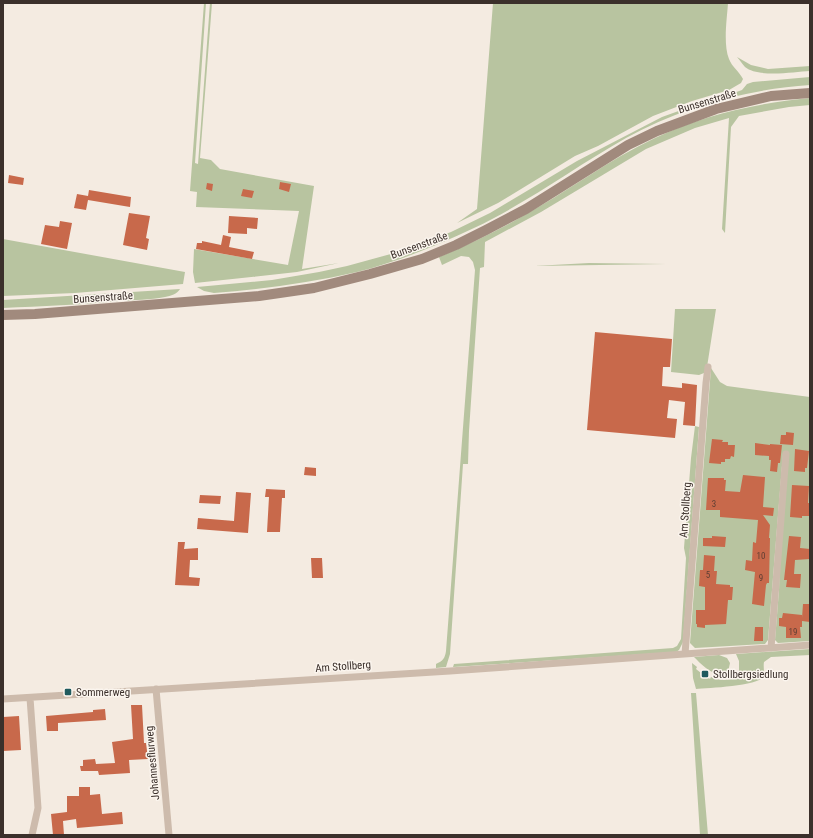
<svg xmlns="http://www.w3.org/2000/svg" width="813" height="838" font-family="'Roboto Condensed',sans-serif">
<style>
.green{fill:#b8c4a0}
.building{fill:#c8694b}
.lines{fill:none;stroke-linecap:round;stroke-linejoin:round}
.street{stroke:#cdbbac;stroke-width:7}
.secondary{stroke:#a18a7d;stroke-width:10}
.poi-dot{fill:#1f5a5e;stroke:#fbf5ee;stroke-width:1.5}
.labels{text-anchor:middle;stroke-width:3;stroke-linejoin:round;paint-order:stroke}
.number-label{font-size:9px;fill:#5e3e33}
.street-label{font-size:11px;fill:#3b302b;stroke:#fbf5ee}
.poi-label{font-size:11px;fill:#3b302b;stroke:#fbf5ee;text-anchor:start}
</style>
<rect width="100%" height="100%" fill="#f4ebe1"/>
<!-- green -->
<path class="green" d="M204 3H206L195 163 198 164 210 3H212L200 158 211 160 220 169 314 186 302 269 339 263 297 272 195 283 193 272 194 249 288 265 299 211 196 207 197 192 190 191Z
M493 3H728C727 19 723 44 729 59 732 67 739 71 743 79L741 83 729 90 692 101 653 116 598 146 575 156 498 203 457 223 477 209Z
M737 57 751 65 768 69 810 66V71C793 72 759 78 745 67 742 64 740 60 737 57Z
M810 77V85C748 89 681 107 626 138 575 167 527 203 474 228 436 246 397 262 357 272 310 283 262 289 214 293L204 291 197 287 272 280 319 272 347 266 398 252 451 232 490 213 577 161 662 117 709 100 731 94 742 90 747 84 753 82Z
M810 98V105L789 107 739 116 731 127 725 233 722 229 729 118 695 128 646 149 541 212 485 242 484 267 480 268 469 431 468 464H463L450 654 446 667 436 668V664C443 661 445 658 446 651L475 270 473 262 469 257 461 256 442 265 439 257C467 245 495 232 521 217 567 192 608 160 655 138 703 115 757 103 810 98Z
M3 239 185 272 183 284 75 293 3 296Z
M589 263 666 264 534 266Z
M180 289C177 294 171 296 165 297 150 300 134 300 119 301 80 305 42 306 3 308V300Z
M675 309H716L707 367 704 373 699 375 671 372Z
M711 368 720 382 727 386 810 397V641L778 643 775 640 779 590 783 453 768 640 765 644 695 648 690 643Z
M695 426 699 427 683 642 679 650 676 652 453 667 454 664 673 648 677 646 681 639 686 558 684 548 691 458Z
M810 649V655L771 657 764 662C763 667 765 673 763 677 758 686 708 688 696 689L693 678 692 663 697 667 696 669 701 673 700 674 703 677 705 675 710 679 711 677C719 681 730 681 737 676L739 677 741 673 739 671V661L736 654Z
M719 655 727 658 730 663 728 672C716 680 702 665 694 657Z
M691 693H696L708 835H700Z"/>
<!-- building -->
<path class="building" d="M9 175 24 178 23 185 8 183Z
M280 182 291 184 289 192 279 189Z
M207 183 213 184 212 191 206 189Z
M243 189 254 191 252 198 241 196Z
M89 190 131 197 130 207 88 200 86 210 74 208 77 194 88 196Z
M129 213 150 216 146 238 149 239 147 250 123 245Z
M229 216 258 218 257 229 247 228V234L228 233Z
M60 221 72 223 67 249 41 244 45 225 59 227Z
M223 235 231 237 229 247 254 252 252 259 196 249 197 243H202V241L221 245Z
M595 332 672 339 670 367H663L662 386 682 388V383L697 385 695 426 683 425 685 402 669 400 667 418 677 419 675 438 587 430Z
M786 432 794 433 793 445 780 444 781 435H786Z
M712 439 723 440 722 442H728V445H735L734 457 731 456 730 459H725V462H721V464L709 463Z
M755 443 770 445V444L782 445 780 463H778L777 472 770 471 771 460H769V456L755 455Z
M795 449 809 451 807 468H805V472L794 471Z
M305 467 316 468V476L304 475Z
M743 475 765 477 763 507 774 508 773 516 763 515 770 525 769 538H770L769 583H767L766 585 764 606 752 604 755 572 745 570 746 560 752 561 753 542 756 543 758 520 720 517V510H706L708 478H724V480H726L725 491 740 492Z
M792 485 809 486 808 503H810V516H802V518L790 517Z
M266 489 285 490V498H282L280 532H267L269 497H265Z
M236 492 251 493 248 533 197 529 198 518 234 521Z
M200 495 221 496 220 504 199 503Z
M712 536 726 537 725 547 703 546V538H712Z
M789 536 801 537 800 548 810 549V559L795 560 794 574H801L800 588 786 587 787 580H784Z
M178 542H185L184 549 198 548V560H190L189 577 200 578 199 586 175 585Z
M704 555 715 556 714 571H717L716 584 730 585V587H733L732 600H728L726 624 705 625V628L697 627V624H696V610H705V587L699 586 700 570H703Z
M311 558H322L323 578H312Z
M803 604H810V622L802 621V627H800L801 638H786V627L779 626V618H782L783 613 802 615V618Z
M755 627H763V641H754Z
M131 705H142L144 743H146L148 759 129 760 130 773 99 775 98 771H81L80 766H83V760L95 759 96 764 115 763 112 742 133 739Z
M105 709 106 720 58 723V731H47L46 716 93 712V710Z
M19 716 21 750 3 751V717Z
M79 787H90V795L100 794 102 814 122 812 123 824 77 828 76 819 63 821 64 835H53L51 814 67 812V796H79Z"/>
<g class="lines">
<!-- street -->
<path class="street" d="M771 648 786 454
M685 654 706 383 708 367
M156 689 169 835
M30 698 38 808 32 835
M3 699 450 671 810 645"/>
<!-- secondary -->
<path class="secondary" d="M3 315 35 314 259 296 314 288 370 274 422 259 456 245 486 230 526 209 628 145 657 131 716 109 771 96 810 93"/>
</g>
<!-- markers -->
<g class="poi-dot">
<rect x="701" y="670" width="8" height="8" rx="2"/>
<rect x="64" y="688" width="8" height="8" rx="2"/>
</g>
<g class="labels">
<!-- number labels -->
<g class="number-label">
<text x="714" y="507">3</text>
<text x="761" y="559">10</text>
<text x="708" y="578">5</text>
<text x="761" y="581">9</text>
<text x="793" y="635">19</text>
</g>
<!-- street labels -->
<g class="street-label">
<text transform="translate(707 101) rotate(-17)" y="4">Bunsenstraße</text>
<text transform="translate(419 245) rotate(-20)" y="4">Bunsenstraße</text>
<text transform="translate(103 297) rotate(-4)" y="4">Bunsenstraße</text>
<text transform="translate(685 510) rotate(-86)" y="4">Am Stollberg</text>
<text transform="translate(343 666) rotate(-4)" y="4">Am Stollberg</text>
<text transform="translate(152 763) rotate(-95)" y="4">Johannesflurweg</text>
</g>
<!-- poi labels -->
<g class="poi-label">
<text x="713" y="678">Stollbergsiedlung</text>
<text x="76" y="696">Sommerweg</text>
</g>
</g>
<!-- border -->
<rect width="813" height="838" fill="none" stroke="#3b302b" stroke-width="8"/>
</svg>
